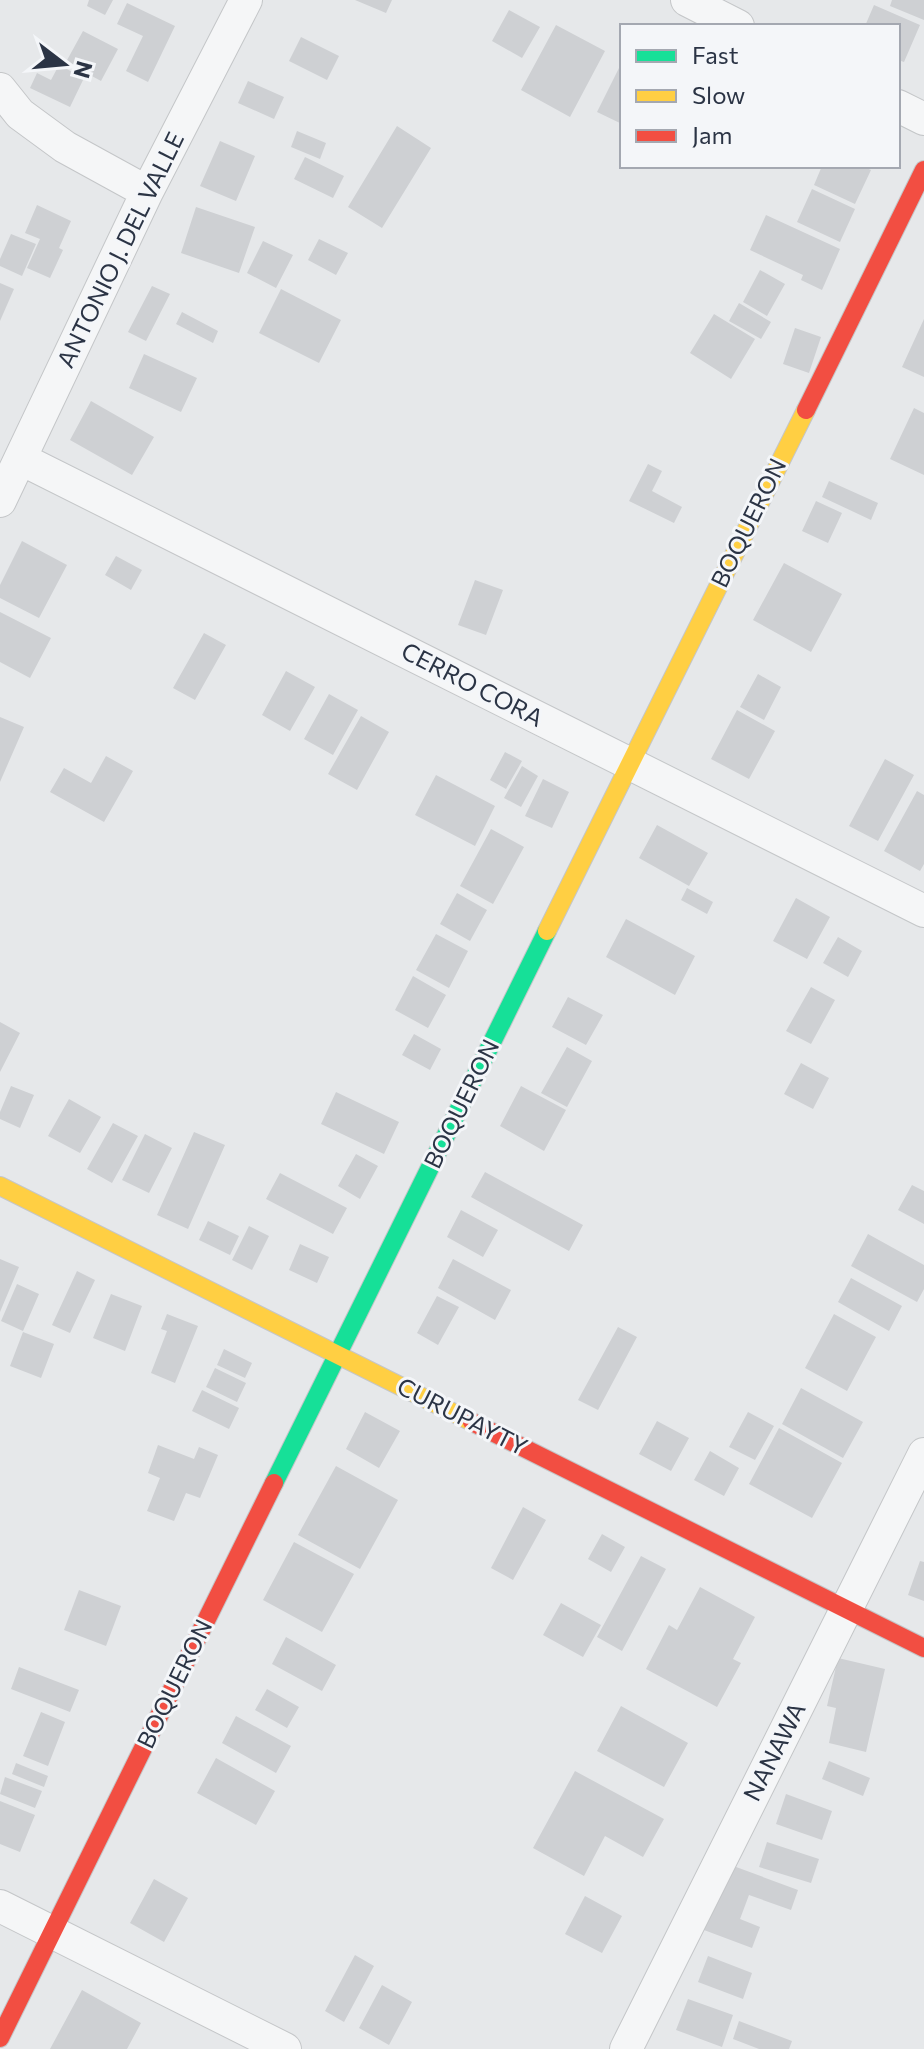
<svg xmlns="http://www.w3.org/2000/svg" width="924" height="2049" font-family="Commissioner,sans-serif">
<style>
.building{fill:#ced0d3}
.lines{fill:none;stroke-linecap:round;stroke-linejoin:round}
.street-casing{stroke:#c4c6c8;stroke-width:34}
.fast-casing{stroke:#c4c6c8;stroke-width:20}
.slow-casing{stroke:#c4c6c8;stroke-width:20}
.jam-casing{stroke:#c4c6c8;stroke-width:20}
.street{stroke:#f5f6f7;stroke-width:32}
.fast{stroke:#16e098;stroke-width:18}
.slow{stroke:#ffcf43;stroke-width:18}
.jam{stroke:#f24e42;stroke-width:18}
.labels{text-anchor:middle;stroke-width:6;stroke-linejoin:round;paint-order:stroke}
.street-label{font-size:24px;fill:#2b3445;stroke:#f4f6f9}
</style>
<rect width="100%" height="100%" fill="#e6e8ea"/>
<!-- building -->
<path class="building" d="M89 0H113L105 15 87 6Z
M355 0H392L386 13Z
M892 0H924V20L890 6Z
M127 3 175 26 148 82 126 71 143 36 117 24Z
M874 5 920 25 904 62 898 60V26H865Z
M509 10 540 27 522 58 492 41Z
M556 25 605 51 570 117 521 90Z
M83 31 118 49 101 81 66 62Z
M301 37 339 56 327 80 289 61Z
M622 62V124L597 112Z
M59 65 84 78 70 107 30 88 37 73 51 80Z
M248 81 284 97 274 119 238 103Z
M397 126 431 148 382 228 348 207Z
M297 131 326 143 320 159 291 147Z
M220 141 255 156 236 201 200 186Z
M305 157 344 176 333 198 294 179Z
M822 166H862L871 170 855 204 814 185Z
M812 189 855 209 840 242 797 222Z
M37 205 71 221 59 248 63 250 50 278 27 268 40 239 25 233Z
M196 207 255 227 239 273 181 253Z
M766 215 840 249 822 290 801 280 803 275 750 250Z
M11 234 36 244 22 276 0 266V259Z
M319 239 348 253 336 275 308 260Z
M263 241 293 255 276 288 247 273Z
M760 270 785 284 767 316 743 302Z
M0 283 14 289 0 321Z
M152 286 170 294 146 341 128 332Z
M281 289 341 320 319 363 259 333Z
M739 303 771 322 761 339 729 321Z
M182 312 218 331 213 343 176 324Z
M714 314 755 339 731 379 690 353Z
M924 319V377L902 367Z
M795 328 821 337 809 373 783 364Z
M144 354 197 378 181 412 129 388Z
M91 401 154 437 132 475 70 440Z
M914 408 924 413V475L890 459Z
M648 464 662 471 652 491 682 507 674 523 629 501Z
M829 481 878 503 871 520 822 497Z
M816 501 842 513 828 543 802 531Z
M22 541 67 565 39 618 0 598V585Z
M116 556 142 570 131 590 105 575Z
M784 563 842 594 811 652 753 620Z
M475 580 503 590 486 635 458 625Z
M0 612 51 638 30 678 0 662Z
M204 633 226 645 195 700 173 688Z
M286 671 315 687 290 731 262 715Z
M758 674 781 687 764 720 740 707Z
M329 694 358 710 333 755 304 739Z
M737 710 775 731 749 779 711 759Z
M361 716 389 732 357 790 328 774Z
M0 717 24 727 0 782Z
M505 752 522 761 506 789 490 780Z
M106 756 133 771 104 822 50 792 64 768 91 783Z
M885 759 914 775 878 841 849 826Z
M522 766 538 776 521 807 504 798Z
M436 775 495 806 475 846 415 815Z
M543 779 569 792 552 828 525 816Z
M917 791 924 795V864L920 871 884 851Z
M657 825 708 853 689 886 639 858Z
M491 829 524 847 493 904 460 886Z
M687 888 713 902 707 914 681 900Z
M457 893 487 910 470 941 440 924Z
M796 898 830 917 807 959 773 941Z
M626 919 695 956 675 995 606 957Z
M436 934 468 951 449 988 416 970Z
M838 937 862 951 848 977 823 963Z
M413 976 446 995 428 1028 395 1010Z
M811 987 835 1000 811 1044 786 1031Z
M568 997 603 1015 586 1045 552 1027Z
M0 1022 20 1033 0 1072Z
M414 1034 441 1049 430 1070 402 1055Z
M567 1047 592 1061 567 1107 541 1093Z
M801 1063 829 1078 813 1109 784 1094Z
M11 1086 34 1095 20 1128 0 1119V1112Z
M521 1086 566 1110 544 1151 500 1126Z
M336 1092 399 1122 384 1154 321 1124Z
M69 1099 101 1117 80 1153 48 1136Z
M113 1123 138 1136 112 1183 87 1169Z
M194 1132 225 1145 188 1229 157 1215Z
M145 1134 172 1148 149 1193 122 1180Z
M356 1154 378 1166 360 1199 338 1186Z
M485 1172 583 1225 569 1251 471 1197Z
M280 1173 347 1208 333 1234 266 1199Z
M912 1185 924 1191V1224L898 1210Z
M461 1210 498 1230 483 1257 447 1237Z
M208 1221 239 1236 230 1255 199 1240Z
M249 1226 269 1236 252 1270 232 1260Z
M868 1234 924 1265V1289L917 1302 851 1266Z
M300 1244 329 1257 317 1283 289 1270Z
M0 1259 19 1267 0 1312Z
M453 1259 511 1290 495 1320 438 1288Z
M77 1271 95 1280 70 1333 52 1325Z
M851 1278 902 1306 889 1331 838 1302Z
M17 1284 39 1294 23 1331 1 1321Z
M111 1294 142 1306 125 1351 93 1338Z
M437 1296 459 1307 438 1345 417 1333Z
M167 1314 198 1326 175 1383 151 1373 167 1331 161 1329Z
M834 1314 876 1337 847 1391 805 1368Z
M618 1327 637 1337 598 1410 578 1400Z
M23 1332 54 1344 41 1378 10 1366Z
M224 1349 252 1363 245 1378 217 1365Z
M215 1368 246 1383 237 1402 206 1387Z
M801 1388 863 1422 843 1458 782 1424Z
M202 1390 239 1408 229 1429 192 1411Z
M365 1412 400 1431 379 1468 346 1449Z
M748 1412 774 1426 755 1460 729 1447Z
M657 1421 689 1438 671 1471 639 1454Z
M779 1428 842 1463 812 1518 749 1484Z
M158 1445 194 1459 199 1447 218 1455 200 1498 186 1493 174 1521 147 1511 160 1478 148 1473Z
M710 1451 739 1468 724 1496 694 1480Z
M336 1466 398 1500 360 1569 298 1535Z
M523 1507 546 1520 513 1580 491 1568Z
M602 1534 625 1547 611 1572 588 1559Z
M294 1542 354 1574 322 1632 263 1600Z
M641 1556 666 1569 622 1651 597 1637Z
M920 1561 924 1562V1601L908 1595Z
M700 1587 755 1617 733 1659 741 1663 717 1707 646 1669 669 1625 677 1630Z
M79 1590 121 1606 106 1646 64 1630Z
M561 1603 601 1625 583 1657 543 1635Z
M286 1637 336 1665 322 1691 272 1664Z
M838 1658 885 1669 866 1752 829 1743 836 1708 827 1706Z
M19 1667 79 1690 70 1712 11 1689Z
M267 1689 299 1707 287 1728 255 1710Z
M621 1706 688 1743 664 1787 597 1751Z
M41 1712 65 1722 48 1766 23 1756Z
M236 1716 291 1746 276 1773 222 1743Z
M216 1758 275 1791 256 1825 197 1793Z
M829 1761 870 1778 863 1796 822 1779Z
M16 1763 48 1776 44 1787 12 1774Z
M575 1771 664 1819 643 1857 605 1836 584 1876 533 1848Z
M5 1777 42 1791 35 1808 0 1794Z
M786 1794 832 1811 822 1840 776 1824Z
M0 1801 35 1815 20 1852 0 1844Z
M767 1842 819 1859 811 1883 759 1867Z
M728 1864 798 1890 791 1910 749 1895 740 1919 760 1927 752 1948 704 1930Z
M154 1879 188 1898 164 1942 130 1923Z
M585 1896 622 1916 602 1953 565 1934Z
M355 1955 374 1966 344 2022 325 2011Z
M708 1956 752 1973 743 1999 698 1982Z
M382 1985 412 2002 389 2045 359 2028Z
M82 1990 141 2023 127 2049H50Z
M688 1999 733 2015 722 2047 676 2030Z
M739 2021 792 2041 789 2049H759L733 2039Z"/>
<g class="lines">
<!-- street casing -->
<g class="street-casing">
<path id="street" d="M687 0 738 26
M0 89 20 114 65 147 147 192
M898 106 924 119
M21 459 924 911
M0 501 147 192 246 0
M0 1906 285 2049
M626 2049 924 1454"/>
</g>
<!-- fast casing -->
<g class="fast-casing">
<path id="fast" d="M274 1483 547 931"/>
</g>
<!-- slow casing -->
<g class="slow-casing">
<path id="slow" d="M547 931 806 410
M0 1186 472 1422"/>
</g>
<!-- jam casing -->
<g class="jam-casing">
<path id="jam" d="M806 410 924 170
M472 1422 924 1648
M0 2038 274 1483"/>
</g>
<!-- street -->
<use href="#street" class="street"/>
<!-- fast -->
<use href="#fast" class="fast"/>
<!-- slow -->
<use href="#slow" class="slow"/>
<!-- jam -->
<use href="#jam" class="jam"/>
</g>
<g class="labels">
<!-- street labels -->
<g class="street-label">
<text transform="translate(121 250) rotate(-64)" y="8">ANTONIO J. DEL VALLE</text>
<text transform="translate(749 523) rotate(-64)" y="8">BOQUERON</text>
<text transform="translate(472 685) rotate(27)" y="8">CERRO CORA</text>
<text transform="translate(462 1104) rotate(-64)" y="8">BOQUERON</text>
<text transform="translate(462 1417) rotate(27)" y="8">CURUPAYTY</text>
<text transform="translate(175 1684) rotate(-64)" y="8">BOQUERON</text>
<text transform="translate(775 1752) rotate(-63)" y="8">NANAWA</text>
</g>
</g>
<!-- legend -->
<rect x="620" y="24" width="280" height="144" fill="#f4f6f9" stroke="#a4a8b1" stroke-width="2"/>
<rect x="636" y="50" width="40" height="12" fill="#16e098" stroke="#a4a8b1" stroke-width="2"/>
<text x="692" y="64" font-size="24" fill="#2b3445">Fast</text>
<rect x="636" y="90" width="40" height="12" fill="#ffcf43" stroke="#a4a8b1" stroke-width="2"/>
<text x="692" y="104" font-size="24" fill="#2b3445">Slow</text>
<rect x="636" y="130" width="40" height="12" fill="#f24e42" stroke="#a4a8b1" stroke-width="2"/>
<text x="692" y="144" font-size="24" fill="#2b3445">Jam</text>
<!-- north arrow -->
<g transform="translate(64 64) rotate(106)" stroke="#f4f6f9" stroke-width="6" paint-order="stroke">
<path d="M0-6L14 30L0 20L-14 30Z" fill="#2b3445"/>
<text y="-12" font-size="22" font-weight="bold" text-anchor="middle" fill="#2b3445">N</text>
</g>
</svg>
